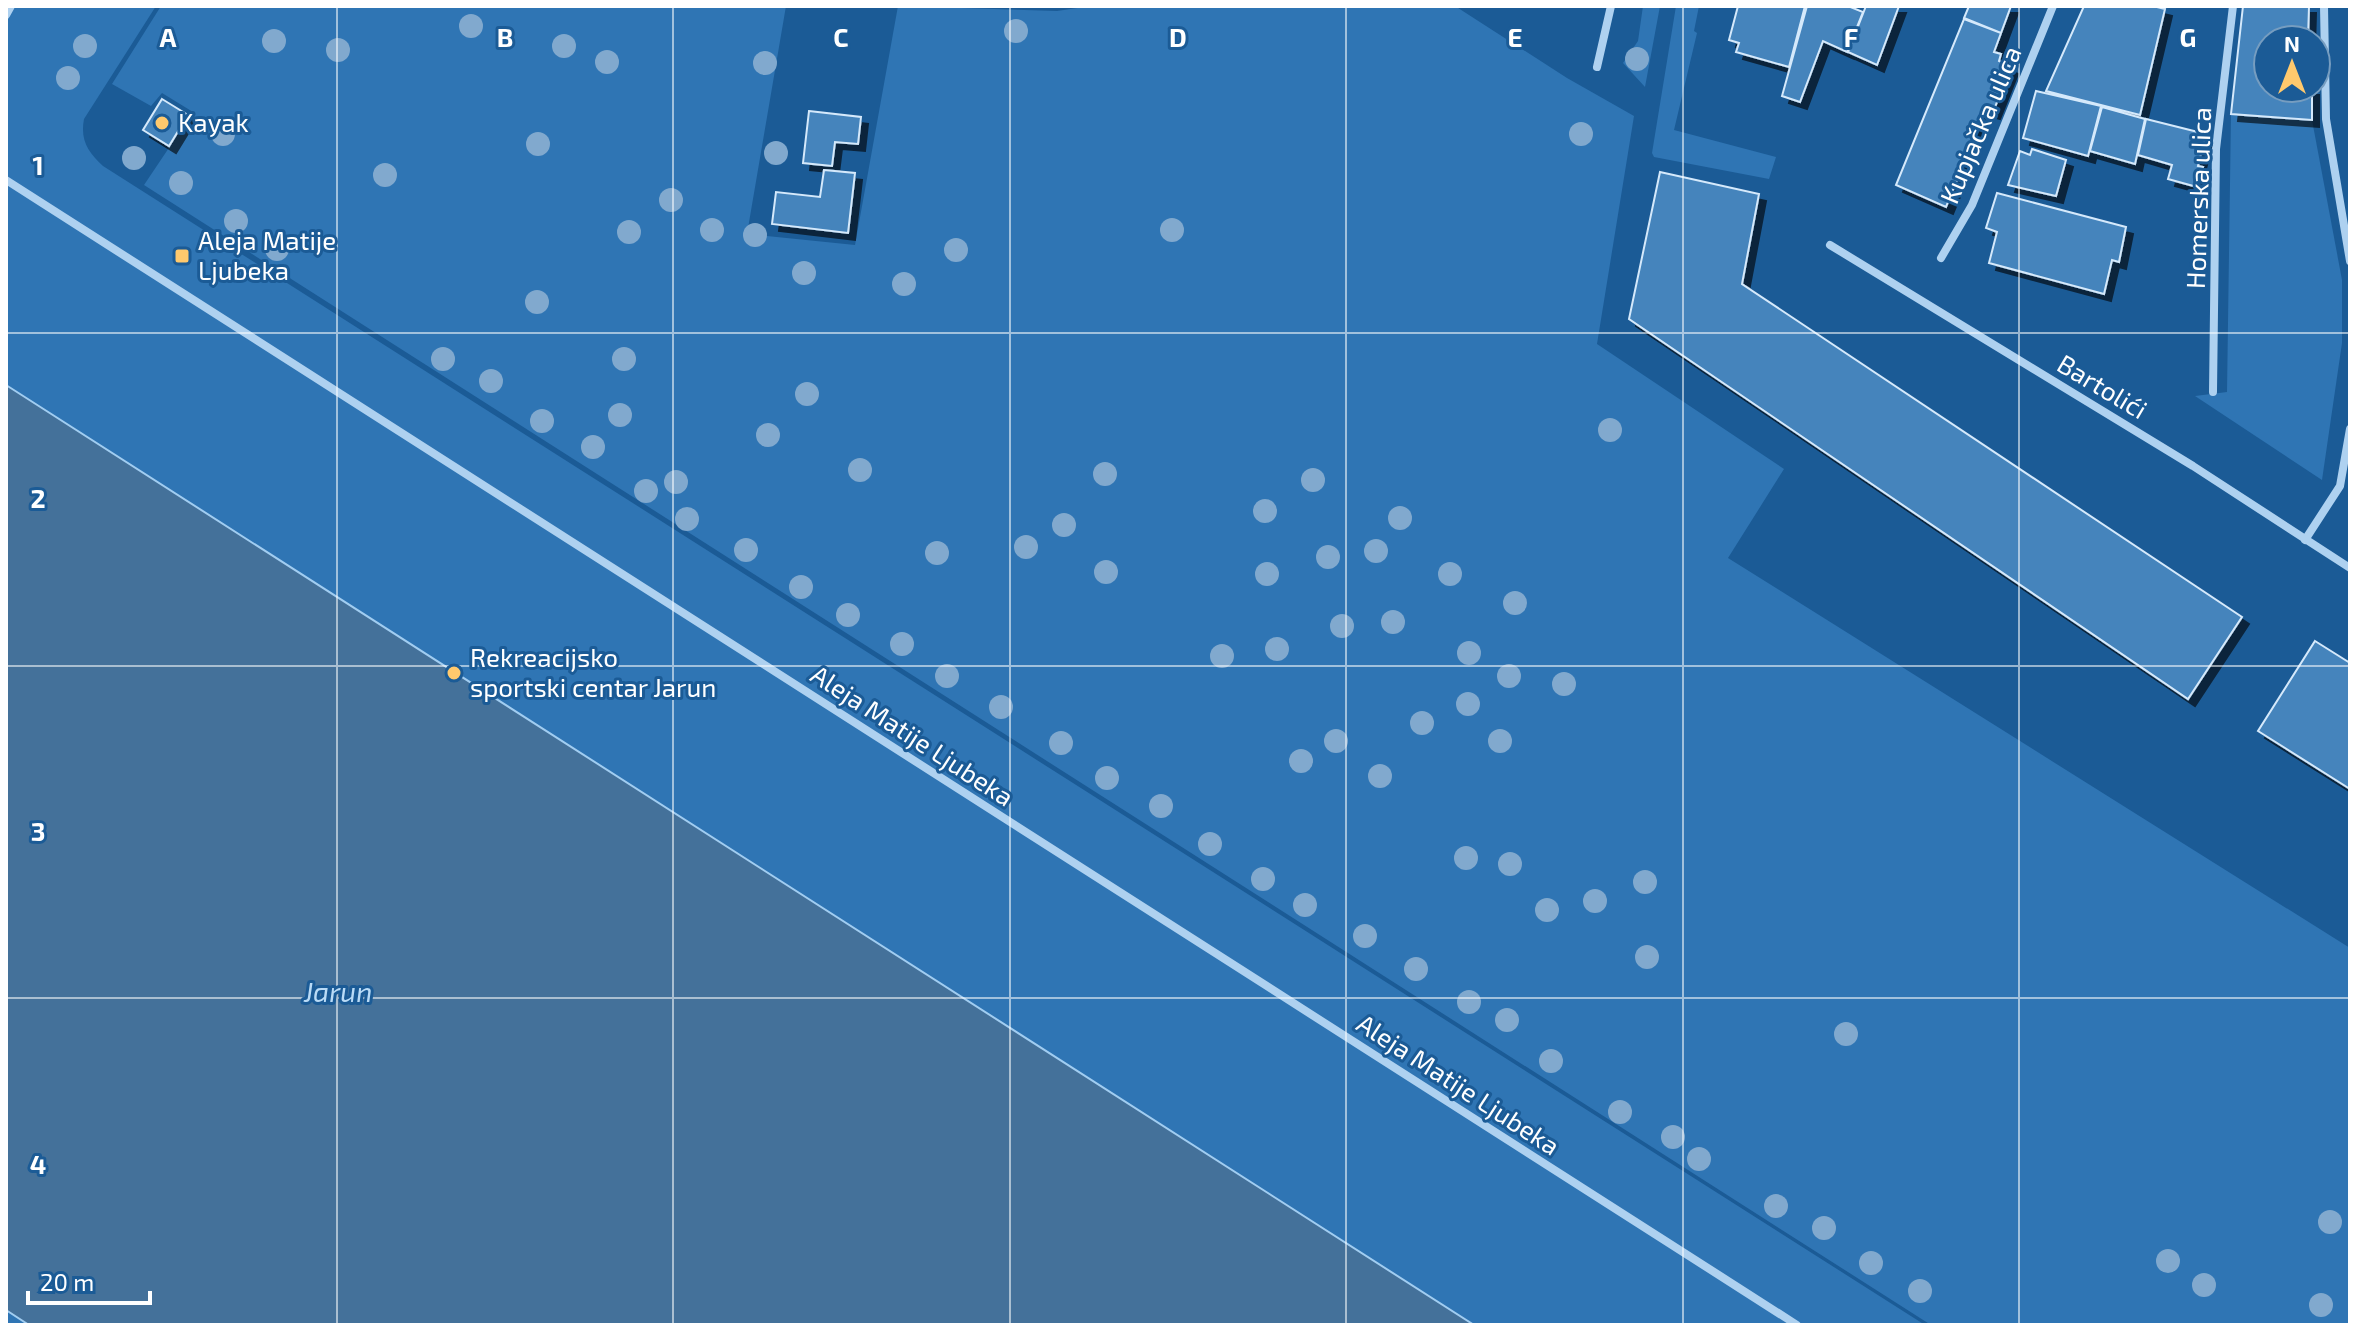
<svg xmlns="http://www.w3.org/2000/svg" width="2356" height="1331" font-family="'Exo 2',sans-serif">
<style>
.green{fill:#2f75b4}
.water{fill:#44719a;stroke:#a1cdf1;stroke-width:2}
.building{fill:#4484bc;stroke:#d5e9fb;stroke-width:2;filter:url(#shadow)}
.lines{fill:none;stroke-linecap:round;stroke-linejoin:round}
.street{stroke:#aed1f0;stroke-width:8}
.tree{fill:#81a9ce}
.grid{fill:none;stroke:#fff;stroke-width:2;stroke-opacity:0.55}
.poi-dot{fill:#ffc96d;stroke:#1b5b96;stroke-width:3}
.labels{text-anchor:middle;stroke-width:6;stroke-linejoin:round;paint-order:stroke}
.poi-label{font-size:26px;fill:#fff;stroke:#1b5b96;text-anchor:start}
.street-label{font-size:26px;fill:#fff;stroke:#1b5b96}
.water-label{font-size:28px;font-style:italic;fill:#badbf6;stroke:#1b5b96}
.grid-label{font-size:26px;text-anchor:middle;font-weight:bold;fill:#fff;stroke:#1b5b96;stroke-width:6;stroke-linejoin:round;paint-order:stroke}
</style>
<defs>
<filter id="shadow"><feDropShadow dx="7" dy="7" stdDeviation="0" flood-color="#0009"/></filter>
</defs>
<rect width="100%" height="100%" fill="#1b5b96"/>
<!-- green -->
<path class="green" d="M6 6H156L84 119C80 140 88 152 103 166L1925 1325H6Z
M161 6H786L747 234 855 245 898 6 1057 11 1091 6H1455L1567 78 1634 116 1597 344 1784 469 1728 558 2350 948V1325H1931L144 185 193 112 162 93 151 106 112 84Z
M1643 6H1660L1645 87 1623 63 1638 41Z
M1676 6H1699L1694 31 1697 33 1674 130 1776 157 1769 179 1654 157 1652 153Z
M2231 114 2312 120 2342 280V343L2322 480 2195 396 2227 392Z"/>
<!-- water -->
<path class="water" d="M6 385 1474 1325H29L6 1310Z"/>
<!-- building -->
<path class="building" d="M1738 6H1805L1789 67 1736 52 1739 43 1729 40Z
M1807 6H1848L1863 12 1847 52 1823 41 1800 102 1782 96Z
M1866 6H1899L1877 65 1848 52Z
M1969 6H2011L2001 33 1964 18Z
M2084 6H2153L2165 9 2140 115 2046 91Z
M2243 6H2309L2308 40H2268V88H2312V120L2231 114Z
M1964 19 2001 33 1994 52 2001 54 1999 61 2011 67 1993 112 1986 110 1946 207 1896 185Z
M2036 91 2101 106 2088 156 2023 138Z
M162 99 188 115 169 146 143 130Z
M2102 107 2145 119 2135 164 2090 151Z
M809 111 861 117 858 144 835 142 832 166 803 163Z
M2146 119 2206 134 2198 166 2203 167 2197 187 2168 179 2172 165 2138 155Z
M2032 149 2066 160 2056 196 2008 185 2020 151 2030 155Z
M824 170 855 173 848 233 772 224 776 192 820 197Z
M1660 172 1759 194 1742 284 2242 617 2188 699 1629 319Z
M1997 193 2126 227 2119 262 2112 260 2104 294 1989 263 1997 232 1986 228Z
M2315 641 2350 663V789L2258 731Z"/>
<g class="lines">
<!-- street -->
<path class="street" d="M2324 6 2326 119 2350 261
M6 15 11 6
M1597 67 1611 6
M6 180 1797 1325
M1830 245 2193 466 2350 568
M1941 258 1972 205 2053 6
M2213 392 2216 149 2233 6
M2305 540 2340 486 2350 429"/>
</g>
<!-- trees -->
<g class="tree">
<circle cx="471" cy="26" r="12"/>
<circle cx="1016" cy="31" r="12"/>
<circle cx="274" cy="41" r="12"/>
<circle cx="85" cy="46" r="12"/>
<circle cx="564" cy="46" r="12"/>
<circle cx="338" cy="50" r="12"/>
<circle cx="1637" cy="59" r="12"/>
<circle cx="607" cy="62" r="12"/>
<circle cx="765" cy="63" r="12"/>
<circle cx="68" cy="78" r="12"/>
<circle cx="223" cy="134" r="12"/>
<circle cx="1581" cy="134" r="12"/>
<circle cx="538" cy="144" r="12"/>
<circle cx="776" cy="153" r="12"/>
<circle cx="134" cy="158" r="12"/>
<circle cx="385" cy="175" r="12"/>
<circle cx="181" cy="183" r="12"/>
<circle cx="671" cy="200" r="12"/>
<circle cx="236" cy="221" r="12"/>
<circle cx="712" cy="230" r="12"/>
<circle cx="1172" cy="230" r="12"/>
<circle cx="629" cy="232" r="12"/>
<circle cx="755" cy="235" r="12"/>
<circle cx="277" cy="249" r="12"/>
<circle cx="956" cy="250" r="12"/>
<circle cx="804" cy="273" r="12"/>
<circle cx="904" cy="284" r="12"/>
<circle cx="537" cy="302" r="12"/>
<circle cx="443" cy="359" r="12"/>
<circle cx="624" cy="359" r="12"/>
<circle cx="491" cy="381" r="12"/>
<circle cx="807" cy="394" r="12"/>
<circle cx="620" cy="415" r="12"/>
<circle cx="542" cy="421" r="12"/>
<circle cx="1610" cy="430" r="12"/>
<circle cx="768" cy="435" r="12"/>
<circle cx="593" cy="447" r="12"/>
<circle cx="860" cy="470" r="12"/>
<circle cx="1105" cy="474" r="12"/>
<circle cx="1313" cy="480" r="12"/>
<circle cx="676" cy="482" r="12"/>
<circle cx="646" cy="491" r="12"/>
<circle cx="1265" cy="511" r="12"/>
<circle cx="1400" cy="518" r="12"/>
<circle cx="687" cy="519" r="12"/>
<circle cx="1064" cy="525" r="12"/>
<circle cx="1026" cy="547" r="12"/>
<circle cx="746" cy="550" r="12"/>
<circle cx="1376" cy="551" r="12"/>
<circle cx="937" cy="553" r="12"/>
<circle cx="1328" cy="557" r="12"/>
<circle cx="1106" cy="572" r="12"/>
<circle cx="1267" cy="574" r="12"/>
<circle cx="1450" cy="574" r="12"/>
<circle cx="801" cy="587" r="12"/>
<circle cx="1515" cy="603" r="12"/>
<circle cx="848" cy="615" r="12"/>
<circle cx="1393" cy="622" r="12"/>
<circle cx="1342" cy="626" r="12"/>
<circle cx="902" cy="644" r="12"/>
<circle cx="1277" cy="649" r="12"/>
<circle cx="1469" cy="653" r="12"/>
<circle cx="1222" cy="656" r="12"/>
<circle cx="947" cy="676" r="12"/>
<circle cx="1509" cy="676" r="12"/>
<circle cx="1564" cy="684" r="12"/>
<circle cx="1468" cy="704" r="12"/>
<circle cx="1001" cy="707" r="12"/>
<circle cx="1422" cy="723" r="12"/>
<circle cx="1336" cy="741" r="12"/>
<circle cx="1500" cy="741" r="12"/>
<circle cx="1061" cy="743" r="12"/>
<circle cx="1301" cy="761" r="12"/>
<circle cx="1380" cy="776" r="12"/>
<circle cx="1107" cy="778" r="12"/>
<circle cx="1161" cy="806" r="12"/>
<circle cx="1210" cy="844" r="12"/>
<circle cx="1466" cy="858" r="12"/>
<circle cx="1510" cy="864" r="12"/>
<circle cx="1263" cy="879" r="12"/>
<circle cx="1645" cy="882" r="12"/>
<circle cx="1595" cy="901" r="12"/>
<circle cx="1305" cy="905" r="12"/>
<circle cx="1547" cy="910" r="12"/>
<circle cx="1365" cy="936" r="12"/>
<circle cx="1647" cy="957" r="12"/>
<circle cx="1416" cy="969" r="12"/>
<circle cx="1469" cy="1002" r="12"/>
<circle cx="1507" cy="1020" r="12"/>
<circle cx="1846" cy="1034" r="12"/>
<circle cx="1551" cy="1061" r="12"/>
<circle cx="1620" cy="1112" r="12"/>
<circle cx="1673" cy="1137" r="12"/>
<circle cx="1699" cy="1159" r="12"/>
<circle cx="1776" cy="1206" r="12"/>
<circle cx="2330" cy="1222" r="12"/>
<circle cx="1824" cy="1228" r="12"/>
<circle cx="2168" cy="1261" r="12"/>
<circle cx="1871" cy="1263" r="12"/>
<circle cx="2204" cy="1285" r="12"/>
<circle cx="1920" cy="1291" r="12"/>
<circle cx="2321" cy="1305" r="12"/>
</g>
<!-- grid -->
<path class="grid" d="M337 6V1325M673 6V1325M1010 6V1325M1346 6V1325M1683 6V1325M2019 6V1325M6 333H2350M6 666H2350M6 998H2350"/>
<!-- markers -->
<g class="poi-dot">
<circle cx="162" cy="123" r="8"/>
<rect x="174" y="248" width="16" height="16" rx="4"/>
<circle cx="454" cy="673" r="8"/>
</g>
<g class="labels">
<!-- poi labels -->
<g class="poi-label">
<text x="178" y="132">Kayak</text>
<text x="198" y="250">Aleja Matije<tspan x="198" dy="30">Ljubeka</tspan></text>
<text x="470" y="667">Rekreacijsko<tspan x="470" dy="30">sportski centar Jarun</tspan></text>
</g>
<!-- street labels -->
<g class="street-label">
<text transform="translate(1981 125) rotate(-67)" y="9">Kupjačka ulica</text>
<text transform="translate(2199 198) rotate(-88)" y="9">Homerska ulica</text>
<text transform="translate(2102 387) rotate(31)" y="9">Bartolići</text>
<text transform="translate(912 736) rotate(33)" y="9">Aleja Matije Ljubeka</text>
<text transform="translate(1458 1085) rotate(33)" y="9">Aleja Matije Ljubeka</text>
</g>
<!-- water labels -->
<g class="water-label">
<text x="338" y="1002">Jarun</text>
</g>
</g>
<g class="grid-label">
<text x="168" y="47">A</text>
<text x="505" y="47">B</text>
<text x="841" y="47">C</text>
<text x="1178" y="47">D</text>
<text x="1515" y="47">E</text>
<text x="1851" y="47">F</text>
<text x="2188" y="47">G</text>
<text x="38" y="175">1</text>
<text x="38" y="508">2</text>
<text x="38" y="841">3</text>
<text x="38" y="1174">4</text>
</g>
<!-- border -->
<rect width="2356" height="1331" fill="none" stroke="#ffffff" stroke-width="16"/>
<!-- north arrow -->
<g transform="translate(2292 64)"><circle r="38" fill="#1b5b96" stroke="#769dc0" stroke-width="2"/>
<path d="M0-6L14 30L0 20L-14 30Z" fill="#ffc96d"/>
<text y="-12" font-size="22" font-weight="bold" text-anchor="middle" fill="#ffffff">N</text>
</g>
<!-- scale -->
<path d="M28 1291v12h122v-12" fill="none" stroke="#ffffff" stroke-width="4"/>
<text x="40" y="1291" font-size="24" fill="#ffffff" stroke="#1b5b96" stroke-width="6" paint-order="stroke">20 m</text>
</svg>
